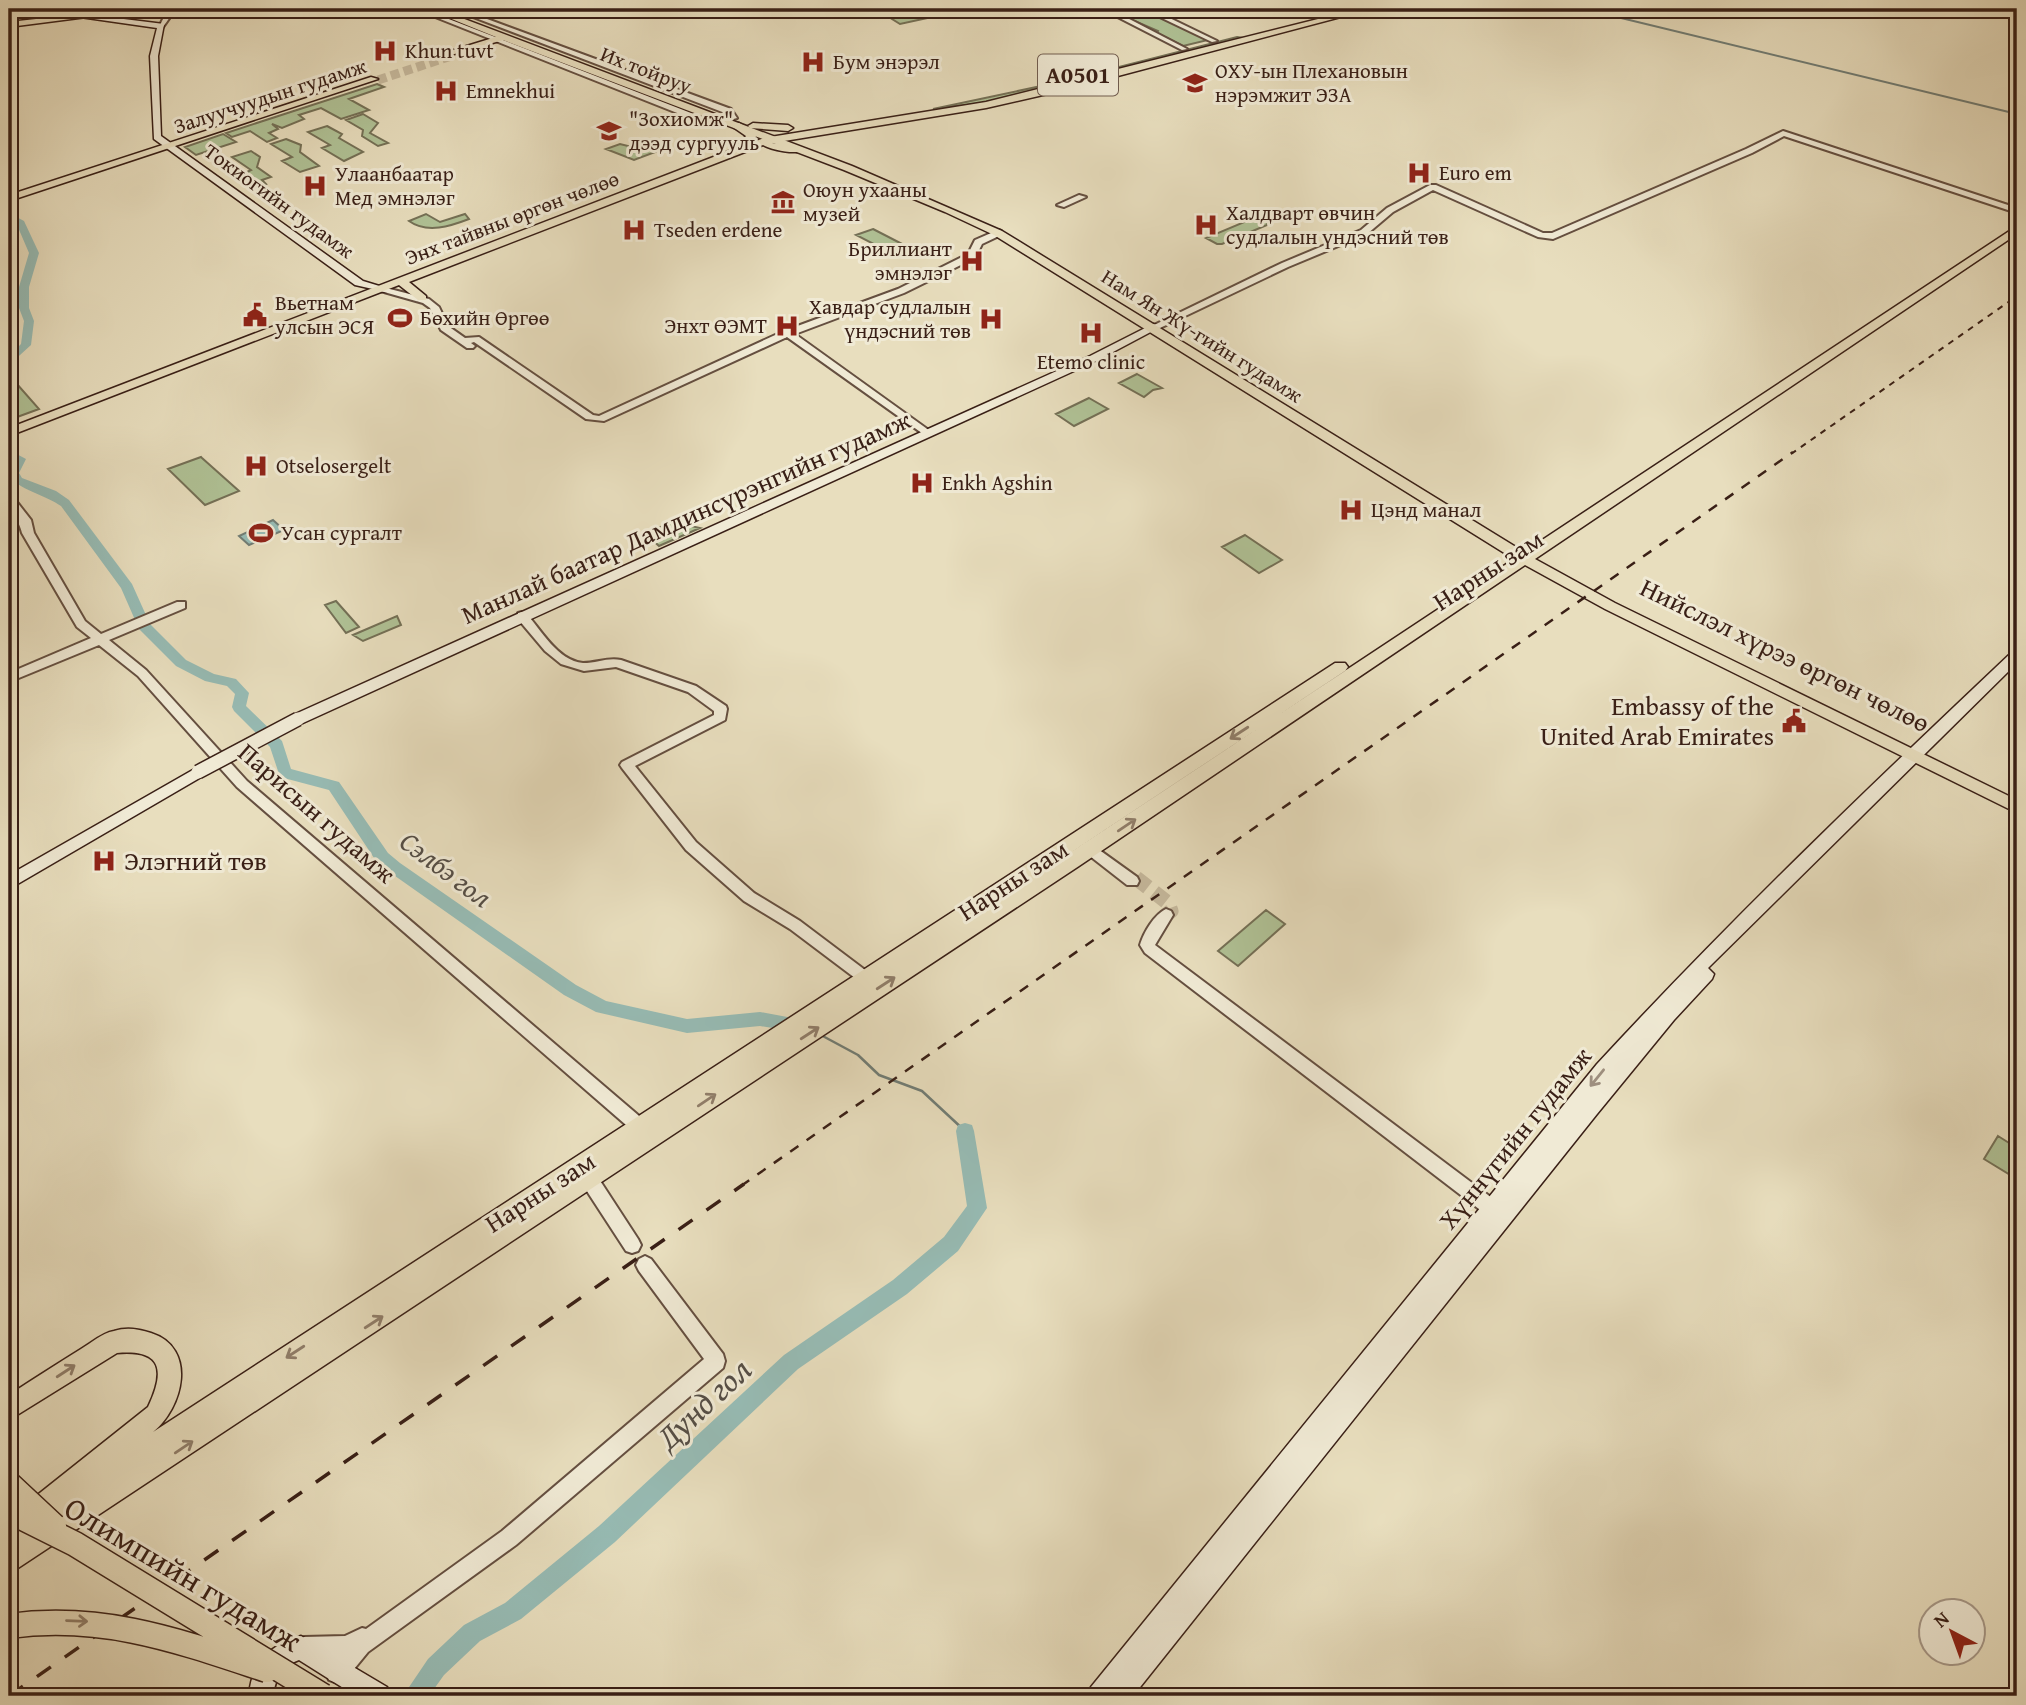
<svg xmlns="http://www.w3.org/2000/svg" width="2026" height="1705" font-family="'Gentium Book Plus',serif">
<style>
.green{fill:#b0c296;stroke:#747056;stroke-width:2}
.water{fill:#97bcb5;stroke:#717d75;stroke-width:2}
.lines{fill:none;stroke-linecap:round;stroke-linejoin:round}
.stream-far1{stroke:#717d75;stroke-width:2}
.stream{stroke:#717d75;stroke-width:2.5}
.river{fill:#97bcb5;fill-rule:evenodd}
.tertiary-tunnel{stroke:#c5b89c;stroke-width:15;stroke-dasharray:15 8;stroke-linecap:butt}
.primary-tunnel{stroke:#c5b89c;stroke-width:9;stroke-dasharray:9 4.5;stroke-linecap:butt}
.tertiary-casing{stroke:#654f40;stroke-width:4}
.secondary-casing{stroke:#391f16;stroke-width:3}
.primary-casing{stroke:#391f16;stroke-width:3}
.trunk-casing{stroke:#391f16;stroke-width:3}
.tertiary{fill:#f0ead5;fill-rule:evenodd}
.secondary{fill:#f0ead5;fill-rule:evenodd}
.primary{fill:#e8debe;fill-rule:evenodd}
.trunk{fill:#e8debe;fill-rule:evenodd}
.rail-far2{stroke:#391f16;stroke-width:2;stroke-dasharray:6 6;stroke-linecap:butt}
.rail-far1{stroke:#391f16;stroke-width:2.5;stroke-dasharray:10 10;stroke-linecap:butt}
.rail{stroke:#391f16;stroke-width:3.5;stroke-dasharray:17 17;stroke-linecap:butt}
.secondary-bridge-casing{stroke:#391f16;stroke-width:16;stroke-linecap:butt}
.primary-bridge-casing{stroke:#391f16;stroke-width:27;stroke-linecap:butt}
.secondary-bridge{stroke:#f0ead5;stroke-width:13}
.primary-bridge{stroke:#e8debe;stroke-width:24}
.oneway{stroke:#907e6a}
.oneway2{stroke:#9e8f7f}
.labels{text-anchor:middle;stroke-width:6;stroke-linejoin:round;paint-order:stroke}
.far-poi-label{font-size:21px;fill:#391f16;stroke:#f0ead5;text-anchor:start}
.far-street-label{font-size:21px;fill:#391f16;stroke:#f0ead5}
.shield{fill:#f0ead5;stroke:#705c4f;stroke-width:2}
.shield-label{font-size:24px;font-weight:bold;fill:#391f16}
.street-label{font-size:26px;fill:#391f16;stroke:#f0ead5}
.poi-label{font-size:26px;fill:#391f16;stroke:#f0ead5;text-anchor:end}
.water-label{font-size:28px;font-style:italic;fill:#554e46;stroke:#f0ead5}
.near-street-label{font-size:32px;fill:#391f16;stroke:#f0ead5}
.near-water-label{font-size:33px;font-style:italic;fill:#554e46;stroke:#f0ead5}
</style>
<rect width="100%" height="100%" fill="#e8debe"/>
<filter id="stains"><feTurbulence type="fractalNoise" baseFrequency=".00286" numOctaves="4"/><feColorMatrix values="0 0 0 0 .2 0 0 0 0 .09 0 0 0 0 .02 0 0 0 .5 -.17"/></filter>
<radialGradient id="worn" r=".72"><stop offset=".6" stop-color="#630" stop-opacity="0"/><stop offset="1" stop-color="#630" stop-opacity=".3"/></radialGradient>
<!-- green -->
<path class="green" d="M876 9H950L955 12 900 24Z
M1148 13H1154L1208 40 1183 46 1157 33 1158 31 1130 19Z
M1237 37 1244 38 991 102 933 109 1060 82Z
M377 84 384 87 349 99 369 110 341 119 321 108 299 115 304 119 282 128 272 124 278 129 269 133 277 138 267 142 250 131 232 137 226 133Z
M363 114 378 123 370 133 388 143 378 146 362 136 363 130 346 120Z
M327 126 342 134 339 138 363 152 344 161 322 148 330 145 308 132Z
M223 134 236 142 196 155 185 147Z
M286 139 301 145 300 152 319 166 300 172 282 161 292 157 271 144Z
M649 141 666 148 634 160 606 149 620 144 636 148Z
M251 151 260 157 257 167 271 177 262 180 266 184 263 185 245 173 251 170 232 157Z
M426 214 440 222 465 214 469 219C451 226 427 234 409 221Z
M1256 217 1268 222 1267 225 1222 244H1217L1206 238Z
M873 229 910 248 895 255 856 235Z
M1137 374 1162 388 1153 390 1144 397 1119 383Z
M9 375 39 409 9 420Z
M1089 398 1108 409 1074 426 1056 414Z
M201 457 202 458 239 491 205 505 168 469Z
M673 522 700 528 659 546 645 533Z
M1245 535 1282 560 1259 573 1222 547Z
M336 601 359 627 346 633 325 605Z
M397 616 401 625 363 641 353 635Z
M1266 910 1285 924 1238 966 1218 951Z
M1998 1136 2017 1148V1166L2012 1176 1984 1159Z"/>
<!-- water -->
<path class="water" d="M273 520 284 530 249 545 239 536Z"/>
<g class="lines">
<!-- stream-far1 -->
<path class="stream-far1" d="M1598 9 1617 17 2017 114"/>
<!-- stream -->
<path class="stream" d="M819 1034 858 1055 879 1075 922 1091 965 1131"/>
<!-- river -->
<path class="river" d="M9 213 24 221 39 253 29 287V308L34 321 31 345 9 365V356L21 344 24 321 19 308V287L29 253 17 225 9 220Z
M9 450 26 459 19 473 22 478 56 491 69 500 132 584 150 624 186 660 214 674 236 679 249 693 246 706 282 741 291 769 339 782 388 853 400 863 576 985 606 1001 687 1019 760 1012 809 1021 812 1026 809 1031 803 1033 760 1026 687 1033 596 1012 564 995 388 871 376 861 329 790 280 777 270 747 234 711 232 707 235 694 227 686 205 681 176 666 139 629 121 588 61 506C47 496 16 488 9 476L13 460 9 458Z
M965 1123 972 1125 974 1131 987 1208 958 1251 907 1294 798 1369 615 1542 521 1619 480 1641 444 1675 429 1696H403L428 1659 464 1625 505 1603 599 1526 784 1355 893 1280 944 1237 967 1206 956 1131 958 1125Z"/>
<!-- tertiary-tunnel -->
<path class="tertiary-tunnel" d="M1136 878 1168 903 1171 911 1166 915"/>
<!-- primary-tunnel -->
<path class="primary-tunnel" d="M378 80 451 56"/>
<!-- tertiary casing -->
<g class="tertiary-casing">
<path id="tertiary" d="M183 9H192L170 17 163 27H159L165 15Z
M415 9H423L709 120H729L733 122 729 124H705Z
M452 9H460L731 109 737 118 730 120 725 113Z
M1102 9H1110L1187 49 1182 50Z
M1143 9H1151L1217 41 1212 42Z
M1783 131 2017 208V213L1784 136 1752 153 1553 239 1538 237 1433 190 1393 212 1367 234 1288 267 1160 328 1152 326 1282 263 1361 230 1387 208 1430 185H1436L1543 233H1552L1746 149Z
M1079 195 1086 197 1064 207 1057 205Z
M998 230 1001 231V235L982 244 975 258 904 293 795 334 930 431V435L926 436 787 337 604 421 586 419 474 342 471 343 475 346 473 348H467L441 330 430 308 423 303 377 290 382 287 429 299 439 307 448 326 465 338 479 337 593 415 599 416 784 331 898 289 968 254 975 240Z
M9 263 13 266 17 282 14 315 9 318Z
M9 496 13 497 31 520 34 533 85 621 101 634 177 602H185V608L109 640 146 670 247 781 645 1121 647 1126 645 1131 639 1133 633 1131 237 787 138 676 99 645 9 682V673L91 638 77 627 22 533C19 519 8 510 9 496Z
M522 612 526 613C541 630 558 661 583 663 597 663 608 657 621 660L696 686 726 706 727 709 725 720 635 766 696 842 754 893 800 921 869 973 872 977 869 981 864 983 859 981 790 929 744 901 686 850 622 768 620 765 622 762 714 715V711L688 692 616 667 584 671 561 664 545 651 518 619V613Z
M1091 844 1137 877 1139 881 1137 885H1127L1086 853 1084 849 1086 845Z
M1166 909 1171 911 1173 915 1155 945 1504 1207 1507 1213 1504 1219 1498 1221 1492 1219 1145 953 1140 945C1144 932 1154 915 1166 909Z
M589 1171 595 1173 638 1239 641 1245 638 1251 632 1253 626 1251 583 1185 581 1179 583 1173Z
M645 1256 651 1259 723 1354 725 1361 723 1368 516 1545 368 1652 345 1680 337 1683 329 1680 326 1672 336 1657 304 1659 297 1655 293 1648 297 1641 304 1637 345 1636 362 1628 366 1629 502 1531 704 1359 639 1271 636 1265 639 1259Z"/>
</g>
<!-- secondary casing -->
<g class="secondary-casing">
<path id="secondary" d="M24 9H43L164 24 158 56 161 136 363 281 386 288V292L355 285 154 139 150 56 157 28Z
M1153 324 1162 326 1098 360 303 723 298 724 291 719 293 715 1090 356Z
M2017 650V663L1708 968 1714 974 1712 979 1674 1020 1597 1114 1133 1696H1088L1091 1687 1597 1064C1729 921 1870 786 2012 652Z
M198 767 205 772 203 776 9 889V875Z
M301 1636 387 1687 390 1696H356L299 1660C282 1666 275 1679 273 1696H249C251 1664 270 1644 301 1636Z"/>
</g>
<!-- primary casing -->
<g class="primary-casing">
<path id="primary" d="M126 9H149L9 27V22Z
M427 9H438L852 166 1002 231 1524 552 2017 226V234L1535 559 1615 603 2017 800V813L1605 609 1525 565 1079 866 9 1574V1527L19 1520 21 1508 148 1407C165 1371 163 1349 117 1353L9 1420V1395C33 1379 57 1364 81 1349 91 1343 102 1333 114 1331 127 1327 138 1329 151 1333 198 1348 183 1408 153 1432L1335 663H1345L1348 667 1345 671 970 919 1514 559 994 235 945 212 844 170 503 40 444 57V53L496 37Z
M371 77 378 79 9 201V195Z"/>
</g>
<!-- trunk casing -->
<g class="trunk-casing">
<path id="trunk" d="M1358 9H1371L1065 90 986 108 772 143 803 148 805 150C796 155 771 150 763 145L409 282 426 296V300H418L399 285 9 436V428L742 146 740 144 746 136 733 127V123H739L755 133 757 135 751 143 764 138 986 102Z
M753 123 788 125 793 128 788 131 750 128 748 126Z"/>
</g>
<!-- tertiary -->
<use href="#tertiary" class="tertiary"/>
<!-- secondary -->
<use href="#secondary" class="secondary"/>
<!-- primary -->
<use href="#primary" class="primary"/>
<!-- trunk -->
<use href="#trunk" class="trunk"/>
<!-- rail-far2 -->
<path class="rail-far2" d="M1791 454 2017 296"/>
<!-- rail-far1 -->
<path class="rail-far1" d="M741 1186 1793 452"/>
<!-- rail -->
<path class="rail" d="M9 1696 744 1184"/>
<!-- secondary-bridge casing -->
<g class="secondary-bridge-casing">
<path id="secondary-bridge" d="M198 772 298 719"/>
</g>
<!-- primary-bridge casing -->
<g class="primary-bridge-casing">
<path id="primary-bridge" d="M9 1484 54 1526
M9 1511 75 1544 323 1696
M9 1626C103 1613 179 1641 267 1670"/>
</g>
<!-- secondary-bridge -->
<use href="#secondary-bridge" class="secondary-bridge"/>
<!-- primary-bridge -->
<use href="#primary-bridge" class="primary-bridge"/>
</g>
<!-- one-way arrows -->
<defs><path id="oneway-shaft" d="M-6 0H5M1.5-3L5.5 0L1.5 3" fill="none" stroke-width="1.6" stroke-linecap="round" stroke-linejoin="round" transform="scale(1.75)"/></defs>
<g class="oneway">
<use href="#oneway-shaft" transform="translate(1239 733) rotate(147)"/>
<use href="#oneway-shaft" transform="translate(1127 825) rotate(-34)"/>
<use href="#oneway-shaft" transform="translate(886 983) rotate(-33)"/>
<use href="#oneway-shaft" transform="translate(810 1033) rotate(-33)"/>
<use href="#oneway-shaft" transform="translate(707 1100) rotate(-34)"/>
<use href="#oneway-shaft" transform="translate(374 1322) rotate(-33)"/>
<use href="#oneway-shaft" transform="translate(295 1352) rotate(147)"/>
<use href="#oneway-shaft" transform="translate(66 1371) rotate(-33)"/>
<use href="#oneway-shaft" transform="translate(184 1447) rotate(-34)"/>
<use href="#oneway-shaft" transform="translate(77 1621) rotate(2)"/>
</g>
<use class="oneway2" href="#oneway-shaft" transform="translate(1597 1078) rotate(129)"/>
<!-- icons -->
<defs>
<g id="hospital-bare" transform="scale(1.89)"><path d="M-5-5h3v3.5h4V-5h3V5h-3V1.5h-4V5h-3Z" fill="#8f2418" stroke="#f0ead5" stroke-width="2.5" paint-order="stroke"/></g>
<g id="university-bare" transform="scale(1.89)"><path d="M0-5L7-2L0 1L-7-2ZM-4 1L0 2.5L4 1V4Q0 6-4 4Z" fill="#8f2418" stroke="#f0ead5" stroke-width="2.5" paint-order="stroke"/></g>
<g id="museum-bare" transform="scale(1.89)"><path d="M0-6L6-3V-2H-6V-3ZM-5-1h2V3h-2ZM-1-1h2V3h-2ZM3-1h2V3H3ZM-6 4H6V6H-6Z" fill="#8f2418" stroke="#f0ead5" stroke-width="2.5" paint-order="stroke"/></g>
<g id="civic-bare" transform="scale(1.89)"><path d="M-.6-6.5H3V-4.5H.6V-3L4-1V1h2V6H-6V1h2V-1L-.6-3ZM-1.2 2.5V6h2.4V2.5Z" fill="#8f2418" stroke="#f0ead5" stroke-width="2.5" paint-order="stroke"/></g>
<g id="stadium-bare" transform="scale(1.89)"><path d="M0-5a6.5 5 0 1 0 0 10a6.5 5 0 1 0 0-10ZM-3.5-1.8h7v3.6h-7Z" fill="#8f2418" stroke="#f0ead5" stroke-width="2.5" paint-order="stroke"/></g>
</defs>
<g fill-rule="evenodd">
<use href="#hospital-bare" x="385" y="51"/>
<use href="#hospital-bare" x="813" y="62"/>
<use href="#university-bare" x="1195" y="83"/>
<use href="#hospital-bare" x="446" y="91"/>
<use href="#university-bare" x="609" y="131"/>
<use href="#hospital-bare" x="1419" y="173"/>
<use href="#hospital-bare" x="315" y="186"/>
<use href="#museum-bare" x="783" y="202"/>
<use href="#hospital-bare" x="1206" y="225"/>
<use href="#hospital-bare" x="634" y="230"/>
<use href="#hospital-bare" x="972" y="261"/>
<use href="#civic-bare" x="255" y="315"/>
<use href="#stadium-bare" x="400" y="318"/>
<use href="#hospital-bare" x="991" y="319"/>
<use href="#hospital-bare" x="787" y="326"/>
<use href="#hospital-bare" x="1091" y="333"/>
<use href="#hospital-bare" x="256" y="466"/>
<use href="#hospital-bare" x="922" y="483"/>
<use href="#hospital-bare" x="1351" y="510"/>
<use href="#stadium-bare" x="261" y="533"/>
<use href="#civic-bare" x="1794" y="721"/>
<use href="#hospital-bare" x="104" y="861"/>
</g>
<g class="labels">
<!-- far-poi labels -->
<g class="far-poi-label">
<text x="405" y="58">Khun tuvt</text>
<text x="833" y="69">Бум энэрэл</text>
<text x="1215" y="78">ОХУ-ын Плехановын<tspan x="1215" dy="24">нэрэмжит ЭЗА</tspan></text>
<text x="466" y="98">Emnekhui</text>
<text x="629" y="126">"Зохиомж"<tspan x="629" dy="24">дээд сургууль</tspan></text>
<text x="1439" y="180">Euro em</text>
<text x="335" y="181">Улаанбаатар<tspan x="335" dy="24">Мед эмнэлэг</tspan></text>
<text x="803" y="197">Оюун ухааны<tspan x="803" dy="24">музей</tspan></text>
<text x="1226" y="220">Халдварт өвчин<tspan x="1226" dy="24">судлалын үндэсний төв</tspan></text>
<text x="654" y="237">Tseden erdene</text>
<text x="952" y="256" text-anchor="end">Бриллиант<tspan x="952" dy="24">эмнэлэг</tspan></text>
<text x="275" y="310">Вьетнам<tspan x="275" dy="24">улсын ЭСЯ</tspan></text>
<text x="971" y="314" text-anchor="end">Хавдар судлалын<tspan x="971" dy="24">үндэсний төв</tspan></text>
<text x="420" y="325">Бөхийн Өргөө</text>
<text x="767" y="333" text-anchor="end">Энхт ӨЭМТ</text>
<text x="1091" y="369" text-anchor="middle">Etemo clinic</text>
<text x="276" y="473">Otselosergelt</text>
<text x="942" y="490">Enkh Agshin</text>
<text x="1371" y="517">Цэнд манал</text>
<text x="281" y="540">Усан сургалт</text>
</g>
<!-- far-street labels -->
<g class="far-street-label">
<text transform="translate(646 70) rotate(21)" y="7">Их тойруу</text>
<text transform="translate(270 96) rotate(-18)" y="7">Залуучуудын гудамж</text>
<text transform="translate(279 201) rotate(36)" y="7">Токиогийн гудамж</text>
<text transform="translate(512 218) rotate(-21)" y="7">Энх тайвны өргөн чөлөө</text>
<text transform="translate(1202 336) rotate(32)" y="7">Нам Ян Жү-гийн гудамж</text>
</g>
<!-- shield labels -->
<rect class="shield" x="1038" y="54.5" width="80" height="41" rx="5"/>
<g class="shield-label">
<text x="1078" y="83">A0501</text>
</g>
<!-- street labels -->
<g class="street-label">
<text transform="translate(686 517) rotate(-24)" y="9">Манлай баатар Дамдинсүрэнгийн гудамж</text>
<text transform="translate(1488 570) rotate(-33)" y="9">Нарны зам</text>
<text transform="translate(1785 655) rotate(26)" y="9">Нийслэл хүрээ өргөн чөлөө</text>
<text transform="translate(317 813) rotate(41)" y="9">Парисын гудамж</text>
<text transform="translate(1013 880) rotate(-33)" y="9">Нарны зам</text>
<text transform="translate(1515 1138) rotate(-51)" y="9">Хүннүгийн гудамж</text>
<text transform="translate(540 1192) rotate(-33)" y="9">Нарны зам</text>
</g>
<!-- poi labels -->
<g class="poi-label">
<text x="1774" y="715">Embassy of the<tspan x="1774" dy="30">United Arab Emirates</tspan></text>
<text x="124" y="870" text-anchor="start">Элэгний төв</text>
</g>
<!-- water labels -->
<g class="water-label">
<text transform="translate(446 869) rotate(37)" y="10">Сэлбэ гол</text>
</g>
<!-- near-street labels -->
<g class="near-street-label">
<text transform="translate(183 1574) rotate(31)" y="11">Олимпийн гудамж</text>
</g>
<!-- near-water labels -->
<g class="near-water-label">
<text transform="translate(703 1403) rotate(-43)" y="12">Дунд гол</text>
</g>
</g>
<!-- margin -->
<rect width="2026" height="1705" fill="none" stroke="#e8debe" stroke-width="35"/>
<rect x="10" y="10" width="2005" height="1684" fill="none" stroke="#391f16" stroke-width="3.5"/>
<rect x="18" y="18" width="1991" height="1670" fill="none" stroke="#391f16" stroke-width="2"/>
<!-- north arrow -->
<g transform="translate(1952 1632) rotate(319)"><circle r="33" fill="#f0ead5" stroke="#a79989" stroke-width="2"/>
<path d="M0-5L12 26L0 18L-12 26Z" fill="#8f2418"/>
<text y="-10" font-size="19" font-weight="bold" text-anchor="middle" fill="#391f16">N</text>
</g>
<rect width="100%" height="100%" filter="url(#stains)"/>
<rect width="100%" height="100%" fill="url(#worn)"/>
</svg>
